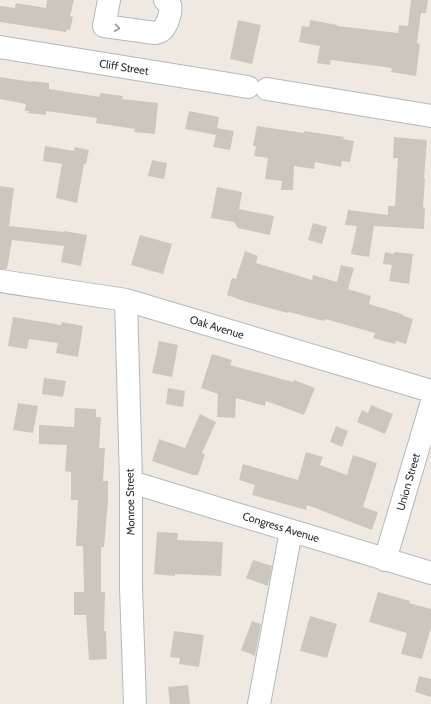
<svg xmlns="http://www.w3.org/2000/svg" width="431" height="704" font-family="Cabin,sans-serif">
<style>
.building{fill:#cbc7bf}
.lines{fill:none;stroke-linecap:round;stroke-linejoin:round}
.minor-casing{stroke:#b4b7c1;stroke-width:24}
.minor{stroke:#fff;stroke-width:22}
.oneway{stroke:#969696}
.labels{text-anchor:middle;stroke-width:4;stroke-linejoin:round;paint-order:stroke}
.street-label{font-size:11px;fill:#2e2e2e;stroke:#fff}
</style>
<rect width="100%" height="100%" fill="#efe9e1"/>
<!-- building -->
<path class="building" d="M47 0H74L70 16 73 17 70 30 67 29 66 32 0 22V6L15 8 16 3 46 8Z
M411 0H428L426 13H421L417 43 420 44 416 76 391 72 392 68 331 60 330 65 317 63 320 46 299 42 302 26 309 27 310 20 337 25V26L398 33 399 25 408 26Z
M238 20 261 25 252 64 230 59Z
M0 77 32 82V81L49 83V89L100 97V93L123 96 122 99 158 103 155 134 134 132 135 129 96 123 97 118 46 111V115L28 113 29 111H25L26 104 0 99Z
M189 111 219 117 217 128 234 131 230 150 213 147 216 135 185 129Z
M257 126 304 133V131L344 137 343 139 354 141 350 162 342 161 341 167 315 162 314 169 294 166 293 190H281L282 181 265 179 268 158 254 156 256 146H253Z
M394 137 427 140 424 178H425L423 207 425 208 424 229 374 226 369 257 351 254 357 226 345 225 348 210 388 215V206H395L398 158H393Z
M45 146 74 151 75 147 89 150 86 164H84L77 203 56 198 62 164 43 161Z
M152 160 167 163 164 179 148 176Z
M0 186 14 188 9 226 64 232V231L87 235 81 266 61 262 64 246 12 240 7 269H0Z
M217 187 242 192 239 209 274 216 270 235 238 228 234 222 211 218Z
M313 223 327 227 322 244 308 240Z
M140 235 172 244 163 274 131 265Z
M245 251 258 256 256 263 312 280 313 275 337 282 341 265 354 268 348 289 371 296 369 304 402 314 404 316 413 319 406 344 396 341 395 344 373 338 375 333 325 319 324 321 289 312 288 313 250 303 227 295 232 278 236 279Z
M385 252 393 254 395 252 413 254 409 284 389 281 392 265 383 264Z
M13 317 61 325 62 322 83 326 78 357 56 353 58 343 29 339 27 349 8 346Z
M159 341 178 345 172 377 152 373Z
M212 354 232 360 230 365 293 382 294 380 315 388 304 415 266 401 265 406 236 398 235 418 217 417 218 394 201 388Z
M44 378 66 381 63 397 42 394Z
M168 388 185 391 183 407 166 404Z
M18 403 38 406 33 433 13 430Z
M371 405 393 414 385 434 357 422 362 410 368 413Z
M75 408 96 409V417H101L99 448H105L103 481H108V501L104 547H101V592H105L104 631H106L107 659 89 660 86 615H74V592H84L83 546H76L78 500H71V472L65 471 67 445 39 444V425L74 427Z
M200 414 216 422 202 453 205 454 198 475H193L152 461 159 439 185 448Z
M336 426 348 431 342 447 330 442Z
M306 452 323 457 320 465 347 475 353 455 377 463 363 507 378 512 372 530 307 505 306 510 252 495 255 485 239 480 243 464 298 480Z
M157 532 178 533 177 540 223 542 221 576 175 574V576L154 574Z
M253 560 272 566 268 586 246 578Z
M378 592 410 601 409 603 431 609V627L422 659 401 654 407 633 369 622Z
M310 616 337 624 327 658 300 651Z
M252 621 261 624 255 656 241 650Z
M174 631 204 635 199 667 179 664 180 658 170 657Z
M419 676 431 679V697L415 692Z
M188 685 190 704H170L168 687Z"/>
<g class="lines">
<!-- minor casing -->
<g class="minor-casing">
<path id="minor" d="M109 0 104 26 155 33C156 33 159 32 161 31 167 27 172 11 170 5 169 2 167 1 165 0
M0 47 248 87
M267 89 431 116
M0 281 126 300 431 391
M126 300 131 482V587L135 704
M131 482 431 573
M385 560 431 405
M259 704 291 531"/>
</g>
<!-- minor -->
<use href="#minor" class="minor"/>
</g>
<!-- one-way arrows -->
<defs><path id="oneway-chevron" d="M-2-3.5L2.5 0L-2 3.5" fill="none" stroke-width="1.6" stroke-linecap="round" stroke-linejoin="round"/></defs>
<use class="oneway" href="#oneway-chevron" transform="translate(117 28) rotate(8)"/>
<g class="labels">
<!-- street labels -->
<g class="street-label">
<text transform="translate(124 67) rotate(9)" y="4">Cliff Street</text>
<text transform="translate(217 327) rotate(17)" y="4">Oak Avenue</text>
<text transform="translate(408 482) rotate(-74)" y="4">Union Street</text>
<text transform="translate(130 502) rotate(-91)" y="4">Monroe Street</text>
<text transform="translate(281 527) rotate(17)" y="4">Congress Avenue</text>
</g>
</g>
</svg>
